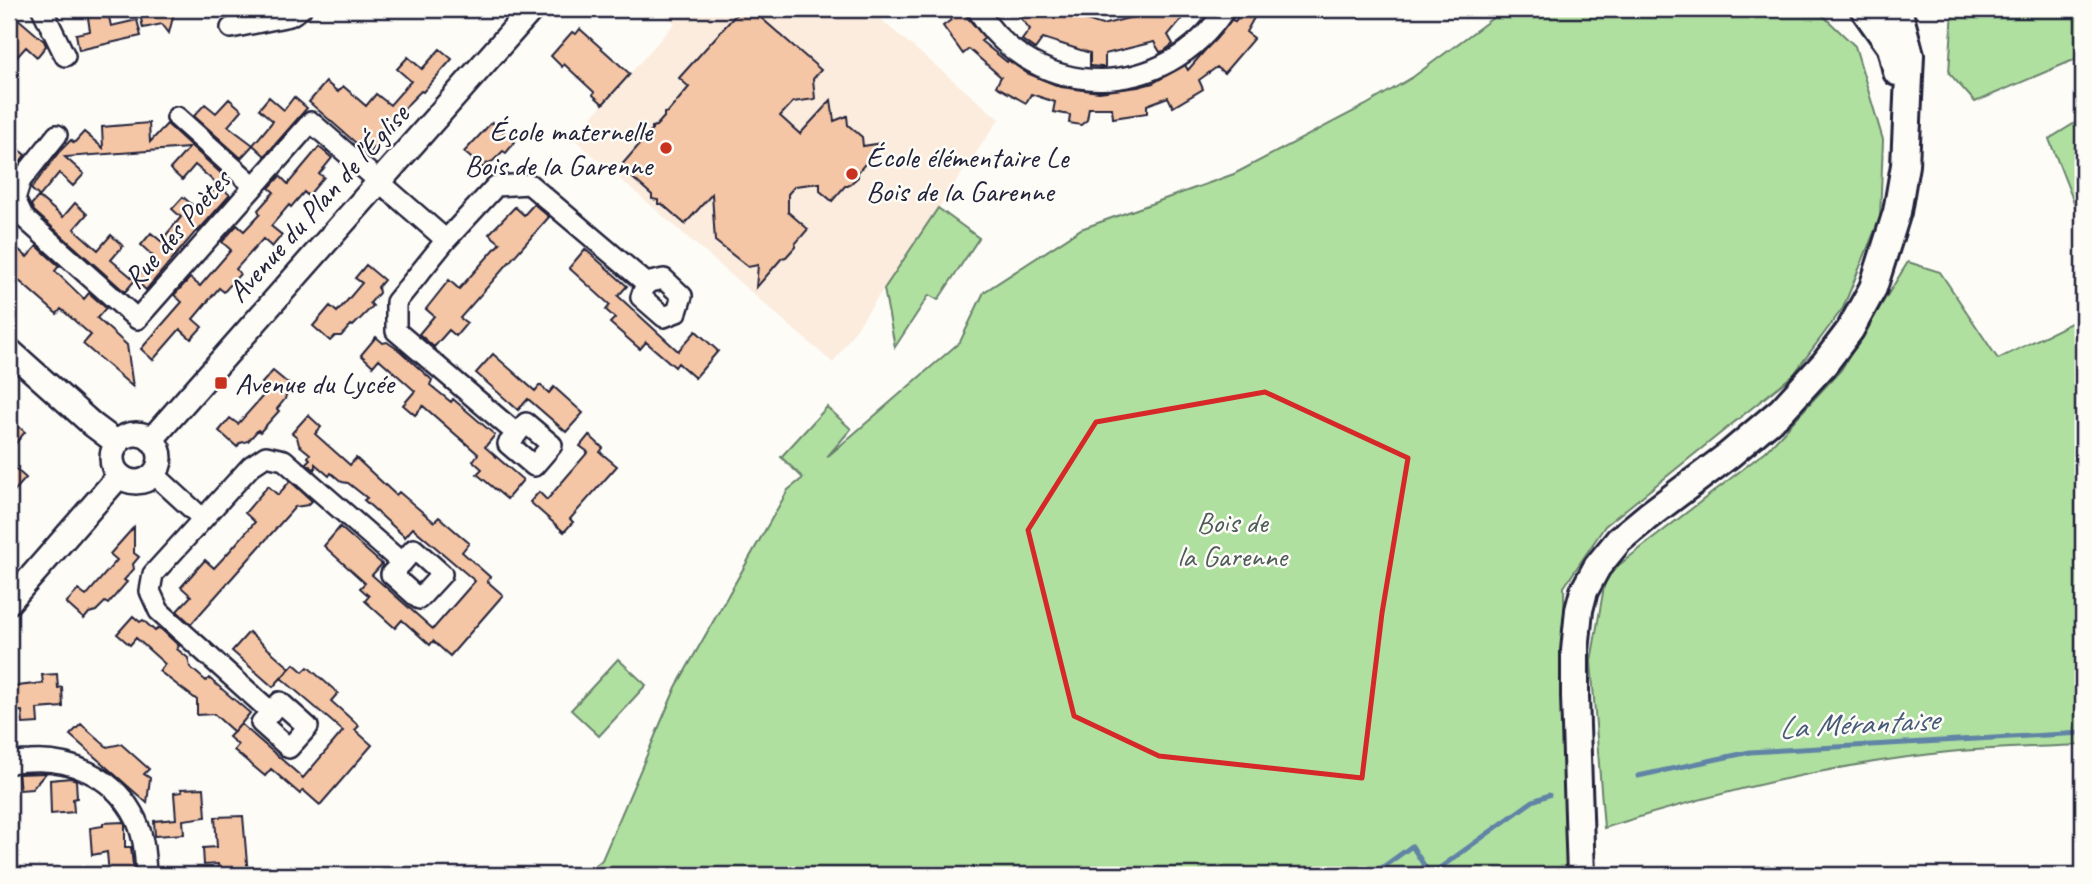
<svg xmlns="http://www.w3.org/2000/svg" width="2092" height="884" font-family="Caveat,sans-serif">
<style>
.built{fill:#fbecde}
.green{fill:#b0e09f;stroke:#69816d;stroke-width:2}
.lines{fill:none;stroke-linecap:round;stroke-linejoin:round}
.stream{stroke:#6184a5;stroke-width:5}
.building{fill:#f5c6a5;stroke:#22223b;stroke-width:2;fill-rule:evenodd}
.minor-casing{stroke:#22223b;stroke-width:24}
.tertiary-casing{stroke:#22223b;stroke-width:28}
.secondary-casing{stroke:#22223b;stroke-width:32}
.minor{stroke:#fdfcf7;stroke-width:19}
.tertiary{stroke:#fdfcf7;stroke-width:23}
.secondary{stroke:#fdfcf7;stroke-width:26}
.marked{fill:none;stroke:#d62828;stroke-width:5;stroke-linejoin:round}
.poi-dot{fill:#c8321e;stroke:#fdfcf7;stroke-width:2.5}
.labels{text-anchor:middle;stroke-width:5;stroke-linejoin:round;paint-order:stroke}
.poi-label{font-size:30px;fill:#22223b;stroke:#fdfcf7;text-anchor:start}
.street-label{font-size:30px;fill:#22223b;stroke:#fdfcf7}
.park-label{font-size:30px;fill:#4d5b59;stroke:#fdfcf7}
.water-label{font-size:32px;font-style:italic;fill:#475b79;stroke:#fdfcf7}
</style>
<rect width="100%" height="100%" fill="#fdfcf7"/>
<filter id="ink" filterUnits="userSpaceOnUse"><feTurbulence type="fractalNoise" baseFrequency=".0143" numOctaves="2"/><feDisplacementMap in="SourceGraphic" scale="14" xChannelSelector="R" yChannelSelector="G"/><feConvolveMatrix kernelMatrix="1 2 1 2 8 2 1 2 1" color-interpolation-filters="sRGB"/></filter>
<g filter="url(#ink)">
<!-- built -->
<path class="built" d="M672 9H868L999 119 833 363 573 138 675 23 666 16Z"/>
<!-- green -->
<path class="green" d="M1501 9H1816L1855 46 1883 140 1880 218 1843 308 1793 375 1605 526 1564 587 1567 875H584L602 860 676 687 788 490 803 478 781 457 827 407 851 429 827 457 960 342 984 292 1081 229 1234 174 1366 105 1413 77 1494 17Z
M1953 9H2083V56L1975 102 1949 73Z
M2083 118V221L2081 220 2049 139Z
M938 208 979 238 938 300 929 295 895 347 884 289Z
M1908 262 1940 272 1998 359 2083 317V745C2036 747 1988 748 1940 753 1826 766 1713 793 1604 828L1591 661 1606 575 1766 451 1841 370Z
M618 659 646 685 599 736 571 710Z"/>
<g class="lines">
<!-- stream -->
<path class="stream" d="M1638 776 1750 752 2083 733
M1372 875 1412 846 1430 875 1533 801 1549 795"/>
</g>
<!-- building -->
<path class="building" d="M96 9H103L105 16 109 17 111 26 137 20 141 36 79 50 76 34 90 31 87 11Z
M139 9H175L169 33 162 24 143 28Z
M741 9H751L821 70 813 79 815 99 793 102 780 116 800 134 831 100 834 121 847 116 848 125 862 137 863 146 883 143 858 172V177L848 186H845L832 201 820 191V183L795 186 788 194V212L808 229 795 244V247L786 257 782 258 756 288 758 265 748 267 715 241 712 194 685 224 662 204H658V200L652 199V195L620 167 652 130V127L656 126 664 117V113L668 112 689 87 679 78Z
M946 9H965L967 17 985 38 981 41 1007 62 1008 60 1027 73 1061 87 1099 92 1138 87 1153 83 1185 65 1188 70 1232 19 1235 22 1242 9H1259L1246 32 1254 38 1224 73 1217 67 1199 80 1203 89 1173 107 1168 97 1147 105V113L1113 118 1112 108H1089L1087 120 1081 125 1069 123 1070 115 1053 112 1055 102 1031 94 1026 103 996 86 1001 77 969 49 963 54 943 26 951 20Z
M1013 9H1053L1102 25 1163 9H1190L1168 35 1173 44 1164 51 1160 52 1154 42 1105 54V67H1101L1090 66V53L1043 38 1035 49 1022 40 1030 29Z
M9 11 44 41 46 46 37 57 26 47 9 66Z
M580 29 630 74 603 104 593 95 594 92 564 64 562 67 551 56 572 32 576 34Z
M440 49 452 59 423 92 421 91 410 102 399 115 402 117 370 152 359 142 357 144 309 102 326 82 338 92 343 86 366 106 376 94 390 105 411 81 397 69 408 57 422 69Z
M269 97 284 110 294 97 307 108 265 156 253 145 241 158 194 116 205 104 216 113 229 99 242 110 228 126 253 145 273 121 259 109Z
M492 122 515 142 506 153 503 151 493 161 486 164 483 168 464 152Z
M149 123 150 142 167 124 225 177 218 185 230 195 198 231 197 230 146 290 135 280 125 292 34 211 31 205 39 196 31 189 59 152 71 140 74 143 84 132 103 148 102 127ZM189 148 170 169 182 180 195 165 218 185 197 209 183 197 172 209 181 217 161 241 151 233 141 245 154 257 135 280 111 260 123 246 111 235 98 250 74 229 87 214 75 203 63 217 39 197 59 173 73 186 84 174 65 157Z
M9 141 25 155 16 167 9 161Z
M319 147 332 158 319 174 324 177 308 196 304 192 291 207 289 205 271 226 282 235 272 247 263 239 236 269 240 274 224 292 219 288 193 319 202 327 191 339 180 329 153 360 141 349 182 302 174 295 190 278 200 286 231 250 222 242 237 225 244 231 260 214 258 210 274 192 269 188 280 176 288 184Z
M534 204 549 217 460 318 467 323 456 336 449 330 434 347 419 334 434 316 426 309 449 280 459 289 500 243 489 234 515 207 524 215Z
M9 241 27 257 37 246 59 266 55 271 84 299 89 293 106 308 97 318 127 345 133 387 83 344 91 335 61 309 57 314 9 272Z
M585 249 627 286 618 296 678 351 696 331 718 351 695 378 678 363 675 367 646 342 640 349 610 323 615 318 606 310 610 305 569 268Z
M366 265 384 280 378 287 379 293 370 303 373 306 353 326 351 325 341 336H335L330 341 313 326 330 306 337 312 346 302 362 283 355 278Z
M376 337 383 343 387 342 400 351 432 380 430 385 451 402 453 399 495 435 485 447 523 480 507 499 477 474 482 469 473 461 478 454 423 406 415 415 403 405 415 391 379 359 373 366 361 355Z
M493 354 535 391 540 385 549 393 554 387 583 413 566 432 528 399 518 410 476 373Z
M273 371 291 386 287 391 285 399 277 409 279 411 260 432 258 430 248 441 240 443 237 447 219 431 230 418 238 424 269 389 262 383Z
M308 415 321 427 315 434 350 465 356 458 396 495 399 492 434 522 439 517 469 543 462 552 490 577 487 581 503 595 450 656 433 641 430 645 402 620 395 628 365 601 369 596 360 588 365 583 324 546 340 527 382 564 372 575 433 629 475 581 413 528 405 537 364 500 367 498 348 483 342 482 331 473 329 476 315 464V470L306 463 310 459 308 457 310 454 299 445 297 437 292 433Z
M9 418 25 432 9 451Z
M589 435 603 448 600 452 617 466 570 519 573 522 564 532 530 502 539 492 547 500 557 488 588 452 580 446Z
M9 463 26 478 9 497Z
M290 481 312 501 308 505 295 507 191 624 177 611 191 596 181 587 205 560 214 568 228 553 255 522 245 513 268 486 278 495Z
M134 527V553L139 557 133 564 134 569 124 580 127 582 108 604 105 602 96 611 89 613 84 619 66 603 78 590 86 596 117 560 110 554Z
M133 616 140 622 143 620 155 631 158 628 161 629 179 646 177 649 188 658 190 667 206 681 209 678 250 713 241 724 303 778 343 731 281 678 294 664 303 672 308 667 338 693 331 701 359 726 355 730 372 745 320 805 303 790 300 794 271 769 265 776 234 750 238 745 229 737 241 724 234 732 214 714 197 715V700L159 671 165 664 136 638 130 645 117 634Z
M249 632 290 668 273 687 232 651Z
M57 674 58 688 62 687 63 707 37 709 38 723 23 724 22 711 9 712V687L43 683 42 675Z
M81 724 107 747 121 744 149 769 144 774 150 778 147 803 70 735Z
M46 773 32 789 20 790 18 774Z
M71 778 76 780 77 798 73 799 74 812 51 814 50 780Z
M204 788 206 817 183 820 184 834 155 836 154 821 176 819 174 793 182 792 181 789Z
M243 816 248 875H219L218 864 204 865 203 848 217 847 215 817Z
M123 822 125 825V847H131L134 875H109L107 852 92 855 90 828 103 826V823Z"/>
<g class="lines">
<!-- minor casing -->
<g class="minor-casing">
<path id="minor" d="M42 9 65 56
M977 9C1035 104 1166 102 1225 9
M231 28 290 16 301 9
M177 117 254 186
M57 135 21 180 15 199 24 218 137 319 311 122 446 240 396 302V331L517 434
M446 240 496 186 529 184 646 283 641 297 664 317 677 312 682 296 664 279 646 283
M526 423 552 445 534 466 508 444Z
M154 474 203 519 153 574 150 591 159 611 271 712 261 723 289 748 308 727 280 702 271 712
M203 519 251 466 266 456 284 460 402 563 391 574 419 599 442 574 414 549 402 563
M9 764C16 761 23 761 30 761 70 758 111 776 132 812 144 832 145 853 146 875"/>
</g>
<!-- tertiary casing -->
<g class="tertiary-casing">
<path id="tertiary" d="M9 350 93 425 117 443
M112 458a24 24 0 1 1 48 0a24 24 0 1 1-48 0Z
M151 440 532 9
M9 602 119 476"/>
</g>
<!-- secondary casing -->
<g class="secondary-casing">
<path id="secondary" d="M1864 9 1891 47 1897 72
M1581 875 1575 696V651L1579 610 1584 591 1597 567 1619 540 1648 516 1729 455 1781 411 1825 363 1850 330 1873 288 1897 212 1905 165 1910 55 1898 9"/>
</g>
<!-- minor -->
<use href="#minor" class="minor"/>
<!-- tertiary -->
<use href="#tertiary" class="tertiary"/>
<!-- secondary -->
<use href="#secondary" class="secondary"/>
</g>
</g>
<!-- marked area -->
<path class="marked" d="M1265 392 1408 458 1382 613 1362 778 1159 756 1074 716 1028 530 1096 422Z"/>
<!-- markers -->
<g class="poi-dot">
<circle cx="666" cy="148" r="7"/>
<circle cx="852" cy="174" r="7"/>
<rect x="214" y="376" width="14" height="14" rx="3.5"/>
</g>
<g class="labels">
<!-- poi labels -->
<g class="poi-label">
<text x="652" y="141" text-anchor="end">École maternelle<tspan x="652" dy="34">Bois de la Garenne</tspan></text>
<text x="866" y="167">École élémentaire Le<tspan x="866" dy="34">Bois de la Garenne</tspan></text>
<text x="235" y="393">Avenue du Lycée</text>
</g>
<!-- street labels -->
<g class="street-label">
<text transform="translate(318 203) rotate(-48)" y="10">Avenue du Plan de l'Église</text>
<text transform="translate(177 229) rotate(-49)" y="10">Rue des Poètes</text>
</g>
<!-- park labels -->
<g class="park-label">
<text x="1232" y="532">Bois de<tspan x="1232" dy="34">la Garenne</tspan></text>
</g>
<!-- water labels -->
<g class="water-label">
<text transform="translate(1858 723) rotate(-3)" y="11">La Mérantaise</text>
</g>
</g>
<!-- margin -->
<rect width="2092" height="884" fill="none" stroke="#fdfcf7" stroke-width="35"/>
<rect x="18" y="18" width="2057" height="849" fill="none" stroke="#22223b" stroke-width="2.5" filter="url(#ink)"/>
</svg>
